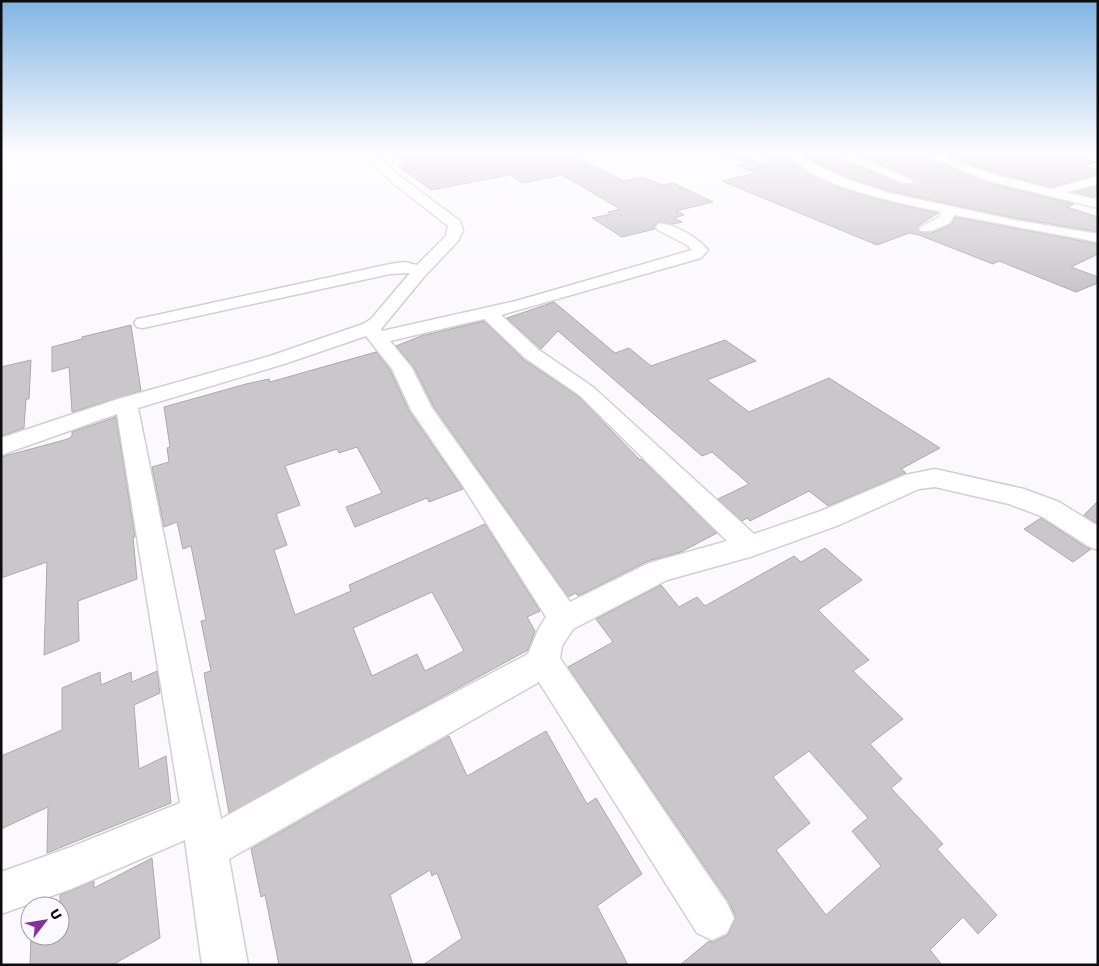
<svg xmlns="http://www.w3.org/2000/svg" width="1099" height="966" font-family="'Work Sans',sans-serif">
<style>
.building{fill:#cac7ca;stroke:#aca9ad;fill-rule:evenodd}
.lines{fill:none;stroke-linecap:round;stroke-linejoin:round}
.minor-casing{stroke:#d1cfd3;stroke-width:3}
.minor{fill:#fff;fill-rule:evenodd}
</style>
<rect width="100%" height="100%" fill="#fbf9fd"/>
<!-- building -->
<path class="building" d="M393 152H565L624 181 642 177 662 185 673 183 713 202 676 211 684 215 674 218 682 222 673 224 658 222 654 226 655 229 622 237 592 218 611 214 608 212 620 209 562 175 523 183 510 175 431 190 397 165 407 163Z
M723 152H736L760 165 769 159 755 152H783L798 166 836 186 880 200 938 213 918 226 921 233H932L951 225 955 217 1098 244V254L1071 267 1098 277V283L1076 292 999 261 993 264 919 235 909 233 877 245 722 181 755 173 738 165 747 163 722 154Z
M801 152H834L836 157 903 185H911L915 179 851 152H915L988 183 1074 204 1067 207 1098 217V232L1015 218 889 191 850 178 815 162Z
M937 152H1058L1096 162 1083 166 1098 170V174L1051 187 997 173Z
M1098 186V195L1093 197 1074 192Z
M554 302 615 353 629 348 651 366 725 340 756 361 707 380 749 412 829 378 940 448 901 469 906 473 828 506 809 491 750 521 747 518 742 521 718 499 749 484 712 452 702 456 558 331 541 349 507 318Z
M484 321 524 360 578 396 640 460 641 459 717 533 681 552 648 561 578 596 576 593 568 597 434 407 414 367 396 346 421 336Z
M131 325 141 391 72 412 69 367 52 372V347L82 339V337Z
M376 352 390 370 409 411 463 489 429 502 427 498 355 527 346 507 382 493 357 447 339 453 337 449 285 466 300 505 276 514 287 545 274 550 295 615 351 591 349 585 485 524 540 611 527 617 535 631 528 650 229 813 204 673 211 671 201 621 206 620 191 546 183 549 177 522 164 527 152 467 169 462 167 448 170 447 164 407 246 384 269 379 270 382ZM432 592 464 651 425 671 417 654 372 676 353 628Z
M31 360 29 399H26L24 428 1 436V367Z
M116 417 135 537H133L137 579 78 601 79 641 44 655 47 562 1 578V457L68 439 72 436V432Z
M1098 501V524L1084 515Z
M1041 518 1087 548 1091 549 1073 562 1024 529Z
M825 548 862 580 818 610 869 660 853 671 903 719 870 744 902 779 891 788 943 844 937 849 997 915 978 934 963 917 930 950 942 965H680L709 941 713 942 728 935 736 917 729 902 568 667 613 642 596 619 661 585 679 607 697 597 705 606 794 556 801 562ZM809 751 868 818 852 831 881 866 826 915 776 850 810 823 773 777Z
M157 671 160 693 134 705 139 769 166 756 171 803 47 853 48 807 1 829V756L62 730V688L100 672 101 685 131 672 132 682Z
M546 731 587 804 596 798 642 874 597 906 628 965H423L462 938 437 873 432 876 430 870 390 895 413 965H279L265 895 261 897 251 849 449 736 467 776Z
M152 858 160 938 112 965H30L31 936H60V895L94 881V888Z"/>
<g class="lines">
<!-- minor casing -->
<g class="minor-casing">
<path id="minor" d="M363 152H374L401 177 460 221 463 231 458 241 423 278 381 329 382 331 516 301 692 250 687 245 658 230 656 227 658 224C671 221 700 239 708 250L701 258 501 315 539 350 593 387 754 534 821 511 905 475 935 469 1024 489 1059 502 1098 526V550L1088 546 1041 516 1009 504 935 487 919 489 839 525 750 557 667 580 573 629 562 646 560 658 727 903 734 918 727 933 712 940 697 933 539 682 229 859 248 965H202L185 840 71 889 1 914V872L71 847 180 803 117 414 1 455V438L118 399 270 356 363 324 371 319 410 273 390 274 143 328 137 327 134 323 137 319 143 318 390 264 404 262 417 265 446 236 448 226 393 183ZM484 319 525 358 579 395 727 541 649 563 570 602 432 408 412 368 390 341ZM366 336 392 369 411 410 461 483 546 617 538 630 528 654 329 759 221 819 138 408 284 364Z
M738 152H752L767 160 761 163Z
M785 152H798L814 164 849 180 889 193 1015 220 1098 234V242L954 215 950 223 931 231H921L919 228 939 217 941 212C898 202 815 188 785 152Z
M836 152H847L913 180 911 183H903L837 155Z
M917 152H932L996 175 1051 189 1098 176V184L1066 192 1098 200V208L988 181Z"/>
</g>
<!-- minor -->
<use href="#minor" class="minor"/>
</g>
<!-- sky -->
<linearGradient id="sky" x2="0" y2="1"><stop stop-color="#81b5e4"/><stop offset="0.53" stop-color="#fdfcfe"/><stop offset="1" stop-color="#fdfcfe" stop-opacity="0"/></linearGradient>
<rect width="1099" height="287" fill="url(#sky)"/>
<!-- border -->
<rect width="1099" height="966" fill="none" stroke="#0e0d0e" stroke-width="5"/>
<!-- north arrow -->
<g transform="translate(45 921) rotate(59)"><circle r="24" fill="#fbf9fd" stroke="#9c9b9d"/>
<path d="M0-4L9 19L0 12L-9 19Z" fill="#87319f"/>
<text y="-8" font-size="14" font-weight="bold" text-anchor="middle" fill="#0e0d0e">U</text>
</g>
</svg>
